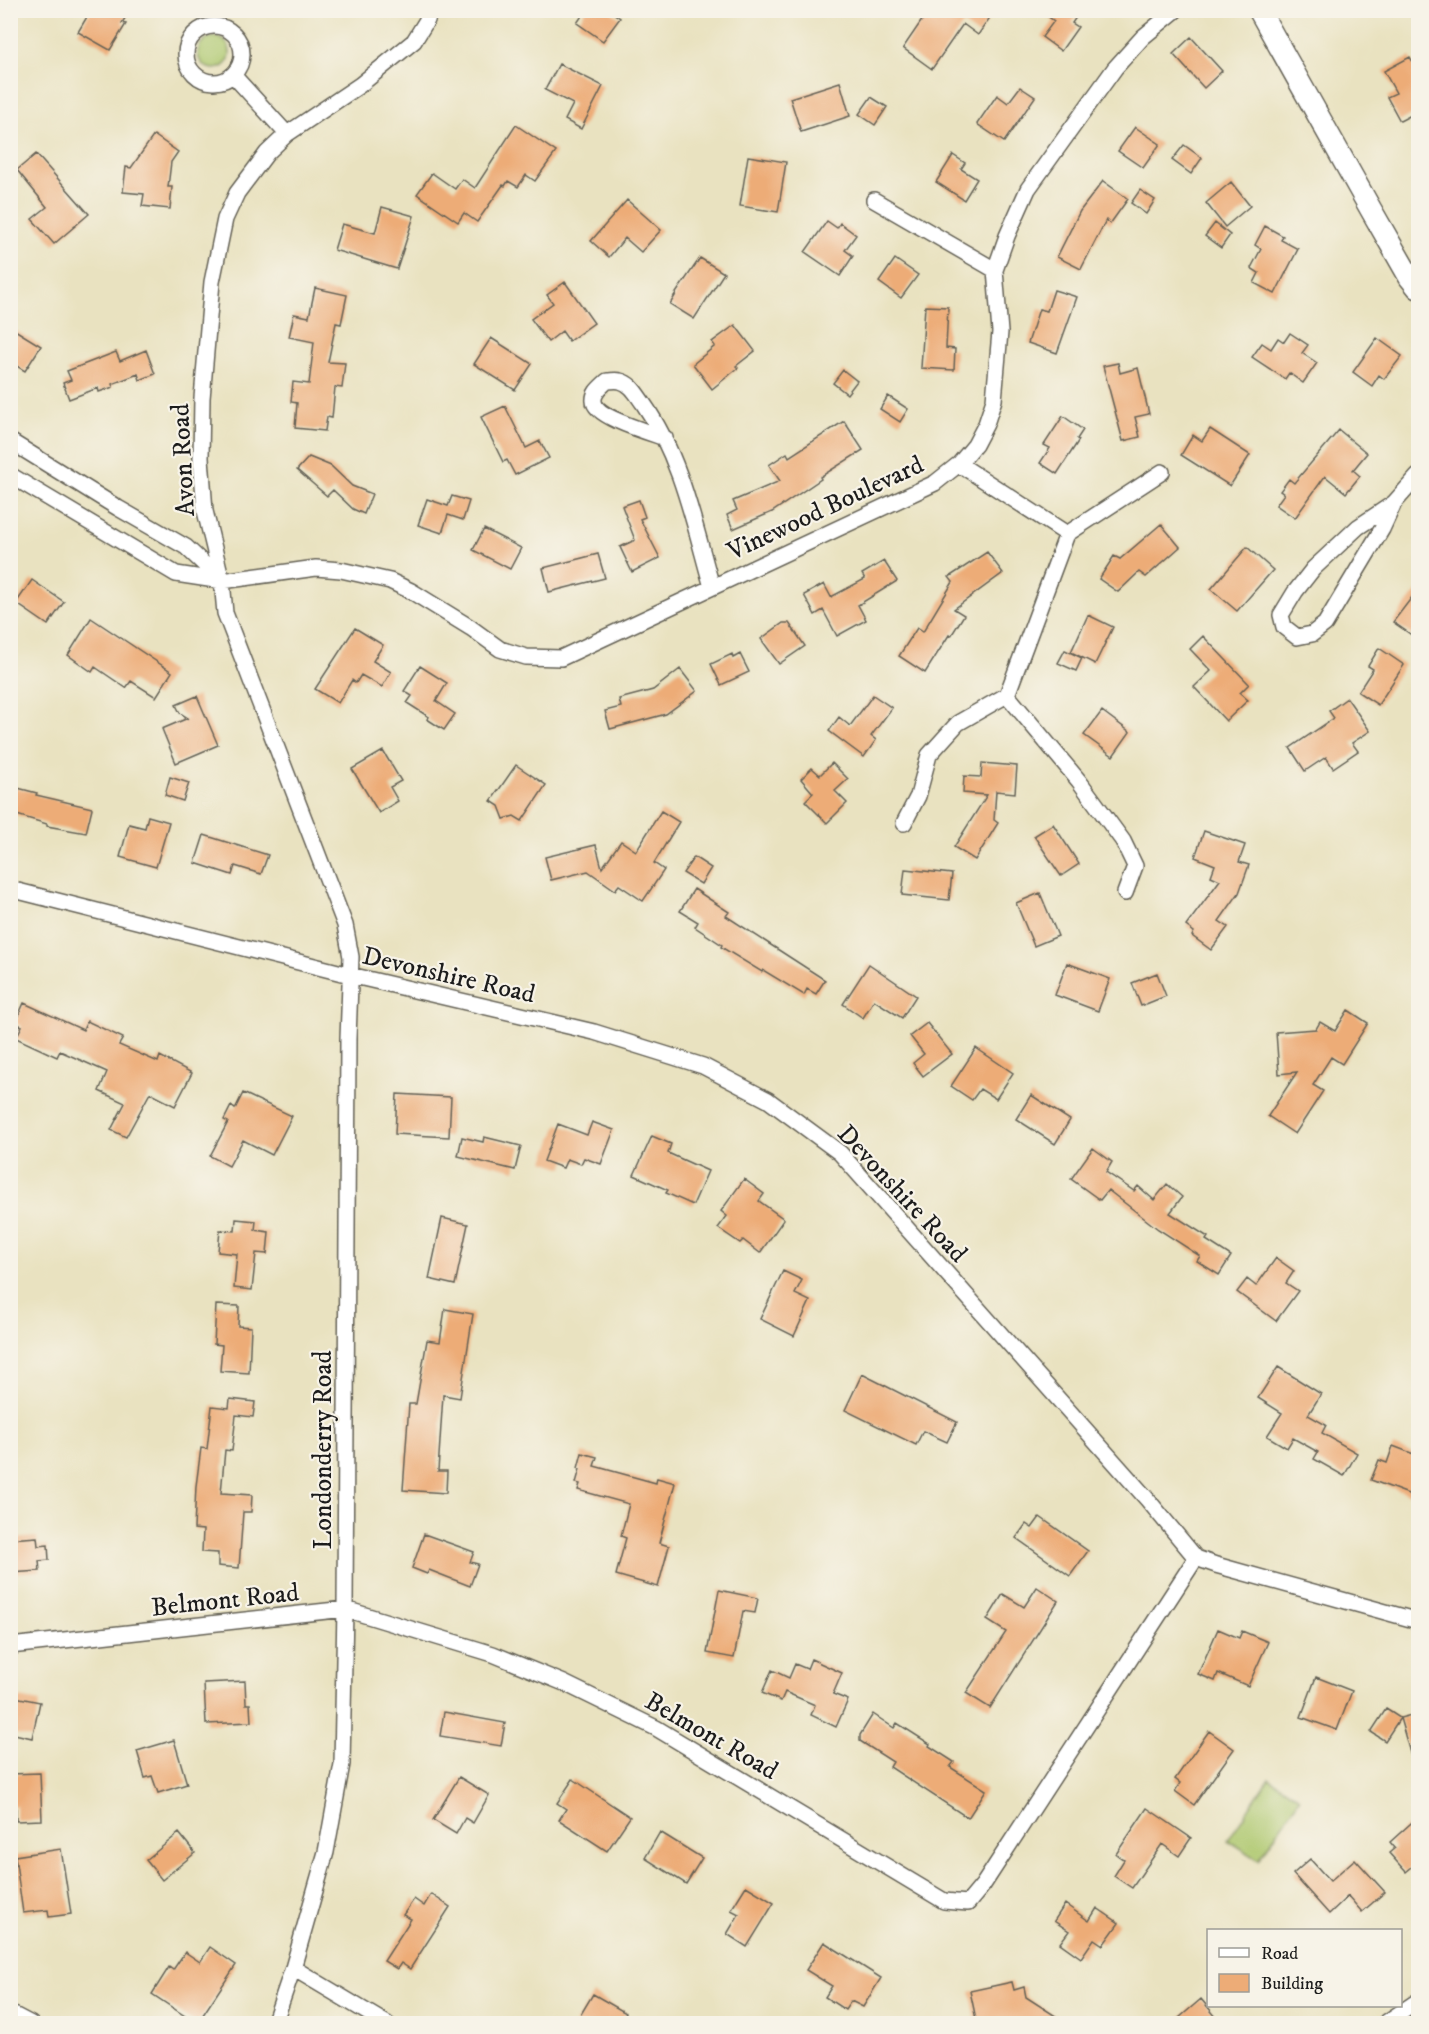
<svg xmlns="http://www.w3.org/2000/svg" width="1429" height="2034" font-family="'IM FELL DW Pica',serif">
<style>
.green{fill:#aec86e;stroke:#657245;stroke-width:1.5}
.building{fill:#edac77}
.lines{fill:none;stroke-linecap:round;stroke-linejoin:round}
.minor-casing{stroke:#646155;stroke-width:18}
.secondary-casing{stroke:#646155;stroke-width:24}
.minor{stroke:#fff;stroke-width:15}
.secondary{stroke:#fff;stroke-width:21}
.labels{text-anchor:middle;stroke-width:4.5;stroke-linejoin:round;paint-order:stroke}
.street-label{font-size:26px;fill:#1c1c1c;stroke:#f7f3e8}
</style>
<rect width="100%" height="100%" fill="#f7f3e8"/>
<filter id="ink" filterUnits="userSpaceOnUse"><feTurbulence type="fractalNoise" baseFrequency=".0167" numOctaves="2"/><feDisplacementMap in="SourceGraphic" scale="12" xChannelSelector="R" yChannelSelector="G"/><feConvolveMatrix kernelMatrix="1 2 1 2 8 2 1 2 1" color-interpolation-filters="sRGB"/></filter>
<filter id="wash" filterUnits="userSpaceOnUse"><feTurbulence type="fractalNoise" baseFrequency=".008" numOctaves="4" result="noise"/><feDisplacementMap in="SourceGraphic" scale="24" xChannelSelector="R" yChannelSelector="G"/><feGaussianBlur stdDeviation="1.35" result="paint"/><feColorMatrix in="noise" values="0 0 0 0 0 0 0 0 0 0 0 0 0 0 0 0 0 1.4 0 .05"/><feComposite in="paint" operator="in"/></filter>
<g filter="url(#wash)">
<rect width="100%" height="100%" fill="#e9e2c0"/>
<!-- green -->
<path class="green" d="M198 53a16 16 0 1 1 32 0a16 16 0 1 1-32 0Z
M1269 1778 1300 1798 1259 1860 1228 1840Z"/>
<g id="blocks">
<!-- building -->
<path class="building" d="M91 10H130L122 23 126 24 110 50 78 32Z
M586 10H609L620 18 603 41 577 23Z
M929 10H977L989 19 978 35 963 24 932 69 903 48Z
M1039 10H1081L1072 23 1078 27 1061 51 1042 37 1054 21Z
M1191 37 1222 71 1204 88 1173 54Z
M1410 57 1419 73V111L1400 121 1387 97 1396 93 1384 71Z
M559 64 603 86 581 129 565 120 573 104 545 90Z
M840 82 850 116 801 132 790 98Z
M1020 87 1035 97 1004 142 977 124 997 95 1008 103Z
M871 97 887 107 875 125 859 114Z
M516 125 556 152 535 181 526 175 518 187 508 181 505 186 503 185 477 222 464 213 458 222 417 194 432 173 455 189 462 179 475 188Z
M1135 127 1160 144 1143 168 1118 151Z
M154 135 178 152 171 162 168 187H172L170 209 142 206 144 194 123 192 126 167 131 168Z
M1184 145 1202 158 1191 174 1172 160Z
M36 154 89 214 54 244 32 219 47 207 17 170Z
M953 155 965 163 961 169 977 179 964 200 936 182Z
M748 156 786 162 778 212 740 206Z
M1103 181 1128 199 1110 224 1106 220 1081 269 1057 257 1080 211Z
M1231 182 1250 206 1225 227 1206 203Z
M1140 190 1155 200 1146 214 1131 203Z
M627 200 661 230 641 252 625 238 609 257 591 241Z
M382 207 414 216 397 269 334 250 342 224 375 233Z
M827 221 837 228 840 223 856 235 845 250 853 256 840 276 805 252Z
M1215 223 1230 235 1221 248 1205 236Z
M1265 226 1283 236 1281 240 1298 249 1275 294 1254 283 1259 273 1251 268 1261 249 1255 245Z
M700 258 724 273 694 319 670 304 675 296H674Z
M895 259 918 275 901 298 879 282Z
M565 282 594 323 569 341 562 331 548 342 531 319 553 303 547 295Z
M315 288 347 295 341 324 336 323 328 362 345 363 342 388 335 387 332 418 327 417 325 431 295 428 297 403 291 402 293 382 309 384 314 342 289 337 294 314 309 317Z
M1054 290 1077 297 1057 353 1028 343 1039 309 1047 311Z
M925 306 948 307 946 348 955 349 954 370 921 368Z
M735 325 755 351 736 366 738 368 712 389 693 364 715 346 712 342Z
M10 327 41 346 25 371 10 362Z
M1290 333 1308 345 1302 353 1317 363 1303 383 1289 373 1285 379 1252 357 1262 343 1271 349 1278 338 1284 342Z
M491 338 532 364 515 390 474 364Z
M1377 338 1402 356 1384 379 1379 375 1372 386 1353 372Z
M146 350 155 374 140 380 138 374 112 384 113 387 99 392 98 388 69 399 63 383 71 380 67 371 116 352 120 361Z
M1118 363 1120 373 1138 368 1149 414 1135 417 1140 437 1123 441 1103 366Z
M843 370 857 381 847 394 833 383Z
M888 396 908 409 900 422 880 409Z
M505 406 526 448 540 441 549 458 515 475 507 460 503 462 481 417Z
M1063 416 1083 430 1077 439 1079 440 1057 474 1040 463 1050 448 1044 445Z
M844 421 863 450 820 477 821 479 772 512 733 529 727 515 737 510 733 501 780 481 769 465 787 453 789 457Z
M1210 429 1250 455 1230 486 1181 455 1193 435 1202 441Z
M1339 430 1367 453 1353 470 1360 476 1346 493 1325 476 1295 518 1276 505 1284 494 1280 491 1289 479 1294 483Z
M309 457 331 466 352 486 372 494 364 514 353 509 333 490 327 496 297 470Z
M452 496 469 501 463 520 448 515 442 533 418 525 427 499 448 506Z
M639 500 645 517 640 519 660 558 632 572 620 547 635 540 622 506Z
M1161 524 1180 547 1146 577 1139 572 1118 592 1099 579 1114 556 1120 559Z
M484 529 521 548 510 569 473 550Z
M1247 547 1273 570 1237 611 1211 589Z
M987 552 1003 573 954 609 964 615 951 636 949 635 925 673 899 656 917 628 923 632 953 582 949 577Z
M598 554 605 578 549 592 543 568Z
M884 561 897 581 858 605 866 620 837 636 823 610 815 615 804 595 824 584 831 597 865 579 862 574Z
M32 580 64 602 48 625 16 603Z
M1419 588V640L1393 622Z
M1088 615 1113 627 1095 664 1071 652Z
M91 618 172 672 156 697 131 681 126 688 95 667 92 672 68 655Z
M783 623H789L805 646 779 664 761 639Z
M355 628 383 645 373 661 391 672 382 687 361 675 356 683 352 680 338 703 315 689Z
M1203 636 1249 684 1240 693 1248 700 1226 721 1194 687 1211 671 1190 649Z
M1379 648 1404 665 1378 705 1358 692 1373 669 1368 666Z
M1065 650 1082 658 1076 671 1058 663Z
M732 654 733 658 740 654 749 672 721 685 711 664Z
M420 666 447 683 436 701 455 714 444 730 427 719 429 717 407 703 412 696 404 691Z
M680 669 697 691 666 714 610 729 605 711 621 707 619 699 653 690Z
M873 695 892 708 871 736 876 740 864 757 829 731 839 717 850 726Z
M197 696 218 745 176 763 162 729 188 718 180 713 176 705Z
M1347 698 1370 731 1352 743 1358 751 1333 768 1326 757 1305 771 1290 748 1334 718 1329 711Z
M1102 711 1130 732 1113 756 1084 735Z
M383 751 401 781 390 787 398 801 379 813 352 769Z
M832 763 848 779 835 791 847 803 827 823 805 801 813 793 801 779 812 768 820 775Z
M982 763 1017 766 1015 793 996 791 994 820 998 823 975 860 954 847 987 795 963 793 964 776 981 777Z
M516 765 546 785 522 821 514 816 504 819 499 806 491 801Z
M170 777 189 783 183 801 165 795Z
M10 786 37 793 36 795 92 808 86 833 47 826V824L10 813Z
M661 811 679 822 654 863 664 870 643 901 619 885 615 890 588 871 551 880 545 857 596 845 602 868 621 841 636 851Z
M148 816 169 822 156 867 120 857 129 824 145 828Z
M1053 824 1079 864 1061 876 1034 836Z
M1204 831 1245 845 1239 862 1249 865 1239 893 1219 921 1228 927 1211 950 1192 936 1194 932 1186 926 1220 880 1211 876 1215 865 1195 857Z
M204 835 268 855 261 874 235 866 232 875 195 863Z
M694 857 711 868 701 884 683 873Z
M905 869 952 874 949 900 902 895Z
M694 889 729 912 726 916 825 980 816 994 807 989 804 995 763 970 762 972 721 947 722 945 695 927 698 922 680 911Z
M1040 893 1058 936 1034 946 1016 903Z
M1067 963 1110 979 1098 1011 1055 995Z
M869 964 916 996 902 1018 874 1000 863 1018 843 1004Z
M1157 973 1166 996 1141 1006 1132 983Z
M24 1003 83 1030 87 1021 123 1038 119 1045 158 1062 160 1056 192 1073 175 1106 150 1093 126 1137 111 1130 125 1103 99 1091 107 1072 60 1051 57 1057 16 1038 22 1026 15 1023Z
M1348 1010 1368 1023 1342 1064 1331 1057 1313 1085 1323 1091 1295 1134 1268 1116 1297 1072 1279 1074 1276 1032 1316 1029 1320 1022 1335 1031Z
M927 1023 952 1054 923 1076 913 1063 924 1054 910 1036Z
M976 1048 1013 1073 996 1099 980 1089 972 1100 951 1086Z
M243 1093 292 1116 272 1155 243 1140 229 1166 210 1156 228 1122 224 1120 231 1106 235 1109Z
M397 1094 451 1097 449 1137 395 1134Z
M1031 1095 1070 1120 1055 1144 1016 1119Z
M592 1122 614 1130 601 1164 584 1158 581 1164 567 1159 563 1168 544 1161 558 1124 587 1135Z
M652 1136 671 1144 668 1153 708 1171 693 1205 666 1193 668 1190 634 1175Z
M462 1137 483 1142 484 1137 521 1146 515 1170 458 1156Z
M1093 1148 1112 1162 1106 1172 1134 1191 1138 1186 1154 1200 1167 1184 1182 1197 1170 1213 1208 1237 1206 1240 1231 1256 1219 1275 1197 1261 1200 1256 1158 1229 1108 1190 1100 1200 1071 1179Z
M744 1179 764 1194 759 1201 784 1219 760 1253 743 1240 740 1243 718 1228 727 1216 721 1211Z
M442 1218 468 1224 455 1285 429 1279Z
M236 1219 256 1221 255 1230 269 1232 267 1254 256 1253 252 1290 234 1288 237 1254 218 1252 220 1230 235 1231Z
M1276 1258 1294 1271 1286 1283 1298 1291 1276 1321 1237 1292 1247 1279 1256 1286Z
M783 1271 802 1280 795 1294 810 1301 794 1336 760 1319Z
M216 1305 239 1306 238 1326 251 1327 249 1373 220 1371 222 1345 214 1344Z
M445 1309 473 1314 460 1398 443 1395 438 1471H447L446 1493 403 1490 409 1404H416L427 1340 440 1342Z
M1278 1367 1321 1394 1308 1415 1326 1425 1322 1433 1357 1453 1344 1476 1314 1459 1318 1452 1293 1438 1287 1448 1267 1436 1282 1413 1258 1398Z
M862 1374 957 1422 947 1442 923 1431 916 1445 845 1410Z
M230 1399 255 1402 253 1417 236 1415 232 1451 225 1450 221 1493 252 1495 251 1512H243L239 1568 218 1566V1553L202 1552 203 1530 194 1529 196 1486 201 1448 207 1449 212 1406 229 1408Z
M1393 1446 1419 1456V1476L1411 1495 1371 1480 1379 1460 1387 1463Z
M582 1453 597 1457 594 1466 656 1483 657 1478 675 1483 659 1543 669 1546 658 1587 616 1575 626 1538 621 1536 629 1504 578 1490 580 1484 576 1483 580 1469 578 1468Z
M1040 1517 1088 1551 1070 1576 1016 1538 1026 1524 1032 1528Z
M424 1534 474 1552 470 1562 478 1564 470 1586 429 1570 427 1574 412 1568Z
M37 1537 38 1546 48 1545 49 1560 39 1561 40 1571 10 1573V1539Z
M1037 1587 1058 1601 990 1708 966 1693 1006 1632 987 1620 1003 1594 1024 1607Z
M719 1590 758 1598 755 1613 743 1611 734 1658 707 1653Z
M1218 1629 1239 1638 1242 1631 1268 1642 1248 1686 1218 1673 1215 1681 1198 1674Z
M811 1659 842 1673 833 1694 848 1700 836 1727 811 1715 815 1705 785 1692 781 1701 762 1693 772 1670 789 1678 795 1664 807 1669Z
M1316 1677 1352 1691 1337 1730 1301 1717Z
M245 1681 246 1704H250L251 1722 206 1724 204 1683Z
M10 1696 40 1702 32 1738 10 1733Z
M1386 1709 1400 1718 1385 1741 1371 1732Z
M444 1712 505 1723 501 1746 440 1736Z
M1419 1713V1767H1414L1400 1718Z
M873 1714 894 1728 897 1723 930 1744 929 1746 954 1762 950 1767 986 1790 968 1818 890 1767 893 1762 860 1741V1735Z
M1209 1731 1234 1749 1194 1805 1175 1791 1180 1783 1175 1779Z
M174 1740 187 1784 158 1793 152 1776 145 1778 137 1751Z
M40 1773 42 1820 16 1821V1806L10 1807V1774Z
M459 1777 489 1795 473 1823 465 1818 456 1834 433 1820Z
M573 1779 630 1817 607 1851 559 1820 566 1809 557 1803Z
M1147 1808 1191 1838 1179 1856 1162 1844 1132 1888 1114 1876 1124 1860 1116 1854Z
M1419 1816V1861L1406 1872 1389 1853 1395 1848 1390 1842Z
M660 1832 702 1858 686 1884 645 1858Z
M179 1833 195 1853 162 1880 146 1860Z
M61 1849 71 1914 49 1917 48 1910 23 1913 15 1856Z
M1310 1859 1330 1881 1355 1859 1385 1892 1362 1912 1348 1896 1329 1914 1293 1874Z
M746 1886 774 1903 747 1947 727 1934 739 1914 731 1910Z
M431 1894 450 1907 410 1969 401 1963 397 1969 384 1961 411 1919 403 1915 414 1899 424 1906Z
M1065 1904 1089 1921 1097 1908 1119 1923 1103 1945 1094 1939 1081 1958 1060 1943 1069 1931 1054 1921Z
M824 1942 881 1978 863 2007 851 2001 845 2010 825 1997 832 1986 806 1970Z
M210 1947 236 1965 197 2024 152 1994 169 1967 173 1970 185 1952 200 1962Z
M1012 1982 1014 1990 1024 1987 1026 1997 1068 2024H1024L1021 2022 1013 2024H977L970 1991Z
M593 1994 626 2013 620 2024H575Z
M1201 1999 1222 2024H1172Z"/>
</g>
</g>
<g filter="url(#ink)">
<use href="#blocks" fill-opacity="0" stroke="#646155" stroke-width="1.5"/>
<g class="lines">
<!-- minor casing -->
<g class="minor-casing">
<path id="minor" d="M186 54a28 28 0 1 1 56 0a28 28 0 1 1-56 0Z
M233 75 287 134
M874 200 995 270
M665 438C651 433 594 417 594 401 593 392 601 387 607 381 611 381 616 380 620 381 631 383 637 395 643 403 681 457 694 524 712 587
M10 441 118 508 186 547 222 581
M959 464 1067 534
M10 475 176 574 222 581 316 568 341 570 390 581 411 591 471 628 500 649 526 657 561 658 935 483 959 464 975 445 986 424 994 400 1000 332 995 270 1007 236 1028 189 1115 68 1143 37 1176 10
M1394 503 1382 529 1325 624 1312 634 1297 637 1284 627 1281 615 1295 592 1313 569 1358 527 1394 503 1418 476
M1067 534 1162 472
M1007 695 1079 781 1123 841 1135 866 1125 893
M904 823 918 796 929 755 958 723 1007 695 1067 534
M10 889 350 975 594 1032 703 1066 768 1100 840 1153 1147 1499 1196 1558 1216 1565 1418 1621
M10 1646 345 1609 493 1654 564 1683 656 1728 944 1901 968 1903 983 1885 1196 1558
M293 1968 387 2024
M10 2013 31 2024
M274 2024 293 1968 326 1852 342 1764 345 1609 348 1039 351 957 345 925 225 613 222 581 205 511 201 458 202 398 212 282 225 219 237 193 267 153 287 134 360 85 414 41 427 20 430 10
M1384 2024 1418 2001"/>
</g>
<!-- secondary casing -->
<g class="secondary-casing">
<path id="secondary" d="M1259 10 1370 208 1410 278 1418 288"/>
</g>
<!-- minor -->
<use href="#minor" class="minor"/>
<!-- secondary -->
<use href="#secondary" class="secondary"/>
</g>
</g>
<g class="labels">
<!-- street labels -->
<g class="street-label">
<text transform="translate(182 460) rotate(-93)" y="9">Avon Road</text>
<text transform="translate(825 507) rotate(-25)" y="9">Vinewood Boulevard</text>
<text transform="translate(449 974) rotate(13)" y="9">Devonshire Road</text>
<text transform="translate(903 1193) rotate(47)" y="9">Devonshire Road</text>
<text transform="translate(322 1450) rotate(-90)" y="9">Londonderry Road</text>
<text transform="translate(225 1599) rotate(-6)" y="9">Belmont Road</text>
<text transform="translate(712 1735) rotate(30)" y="9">Belmont Road</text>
</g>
</g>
<!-- margin -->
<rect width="1429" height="2034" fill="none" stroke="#f7f3e8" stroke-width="36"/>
<!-- legend -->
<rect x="1207" y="1929" width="195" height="78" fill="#f7f3e8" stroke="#9f9d96" stroke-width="1.5"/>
<rect x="1219" y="1948" width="30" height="9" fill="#ffffff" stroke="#9f9d96" stroke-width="1.5"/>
<text x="1261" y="1959" font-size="18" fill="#1c1c1c">Road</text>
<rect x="1219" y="1974" width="30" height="18" fill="#edac77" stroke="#9f9d96" stroke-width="1.5"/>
<text x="1261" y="1989" font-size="18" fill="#1c1c1c">Building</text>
</svg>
